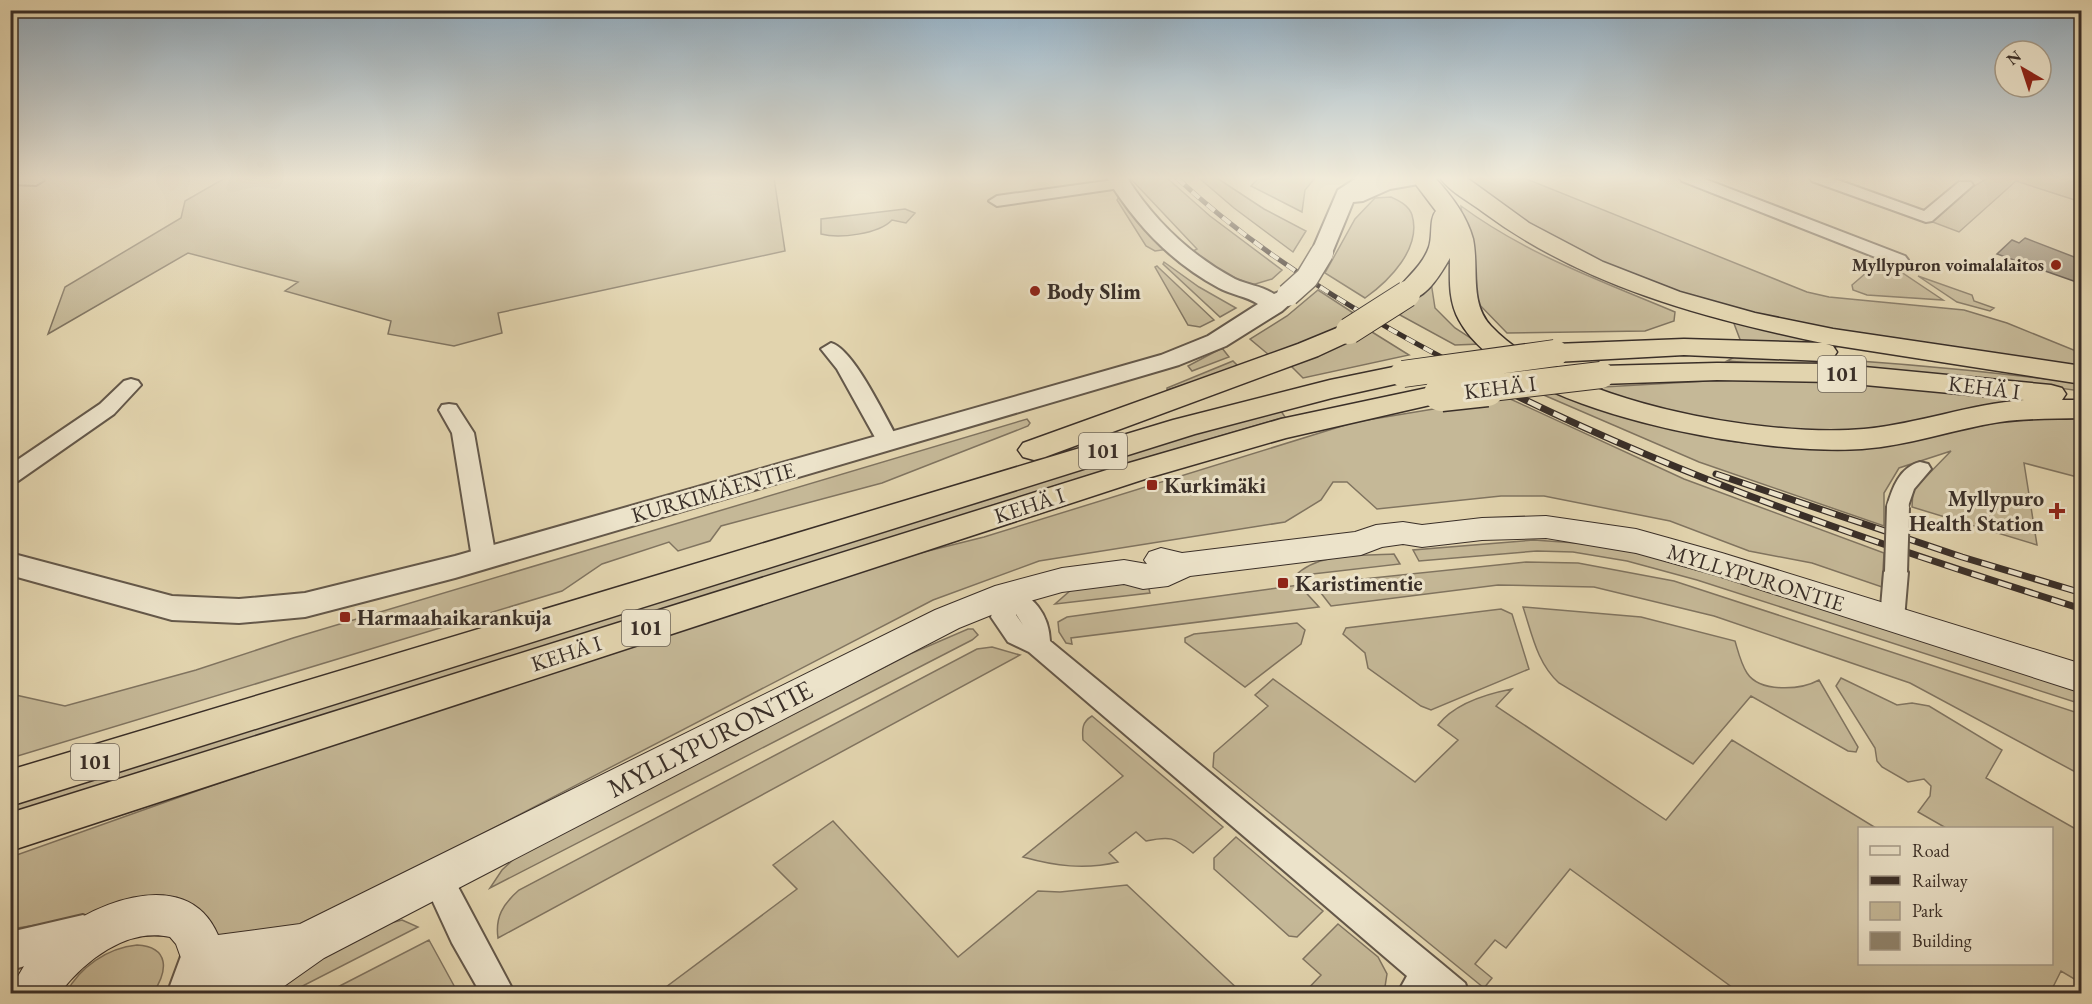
<svg xmlns="http://www.w3.org/2000/svg" width="2092" height="1004" font-family="'EB Garamond',serif">
<style>
.green{fill:#c5b897;stroke:#807460;stroke-width:1.5}
.building{fill:#91856e;stroke:#3a2f28;stroke-width:1.5}
.lines{fill:none;stroke-linecap:round;stroke-linejoin:round}
.minor-casing{stroke:#64584a;stroke-width:4}
.tertiary-casing{stroke:#64584a;stroke-width:4}
.secondary-casing{stroke:#3a2f28;stroke-width:2}
.trunk-casing{stroke:#3a2f28;stroke-width:3}
.minor{fill:#ece3ca;fill-rule:evenodd}
.tertiary{fill:#ece3ca;fill-rule:evenodd}
.secondary{fill:#ece3ca;fill-rule:evenodd}
.trunk{fill:#e2d4ae;fill-rule:evenodd}
.rail-far1-casing{stroke:#3a2f28;stroke-width:5}
.rail-casing{stroke:#3a2f28;stroke-width:7}
.rail-far1{stroke:#ece3ca;stroke-width:4;stroke-dasharray:10;stroke-linecap:butt}
.rail{stroke:#ece3ca;stroke-width:4.5;stroke-dasharray:14;stroke-linecap:butt}
.minor-bridge-casing{stroke:#64584a;stroke-width:26;stroke-linecap:butt}
.tertiary-bridge-casing{stroke:#64584a;stroke-width:25;stroke-linecap:butt}
.trunk-bridge-far1-casing{stroke:#3a2f28;stroke-width:28;stroke-linecap:butt}
.trunk-bridge-casing{stroke:#3a2f28;stroke-width:37;stroke-linecap:butt}
.minor-bridge{stroke:#ece3ca;stroke-width:22}
.tertiary-bridge{stroke:#ece3ca;stroke-width:22}
.trunk-bridge-far1{stroke:#e2d4ae;stroke-width:26}
.trunk-bridge{stroke:#e2d4ae;stroke-width:34}
.poi-dot{fill:#8f2418;stroke:#ece3ca;stroke-width:2}
.labels{text-anchor:middle;stroke-width:6;stroke-linejoin:round;paint-order:stroke}
.far-poi-label{font-size:18px;font-weight:bold;fill:#3a2f28;stroke:#ece3ca;text-anchor:end}
.shield{fill:#ece3ca;stroke:#6f6559;stroke-width:1.5}
.shield-label{font-size:21px;font-weight:bold;fill:#3a2f28}
.poi-label{font-size:22px;font-weight:bold;fill:#3a2f28;stroke:#ece3ca;text-anchor:start}
.street-label{font-size:22px;fill:#3a2f28;stroke:#ece3ca}
.near-street-label{font-size:27px;fill:#3a2f28;stroke:#ece3ca}
</style>
<rect width="100%" height="100%" fill="#e2d4ae"/>
<filter id="stains"><feTurbulence type="fractalNoise" baseFrequency=".00333" numOctaves="4"/><feColorMatrix values="0 0 0 0 .2 0 0 0 0 .09 0 0 0 0 .02 0 0 0 .5 -.17"/></filter>
<radialGradient id="worn" r=".72"><stop offset=".6" stop-color="#630" stop-opacity="0"/><stop offset="1" stop-color="#630" stop-opacity=".3"/></radialGradient>
<!-- green -->
<path class="green" d="M225 178H774L785 251 498 313 502 333 454 346 388 334 391 321 285 291 298 282 188 253 48 334 65 287 181 218 185 201Z
M1130 178H1167L1210 216 1282 270 1272 279 1252 285 1219 271 1191 252 1197 249Z
M1199 178H1217L1264 209 1306 231 1293 252 1234 208Z
M1272 178H1315L1305 190 1302 212 1251 186 1258 179Z
M1463 178H1524L1807 292 1829 297 1964 310 2007 323 2081 353V367L1844 333 1704 303 1584 259 1475 188Z
M1988 178H2075L2081 180V202L2016 181 1959 232 1930 221 1974 186Z
M1119 197 1169 249 1155 251 1146 246 1117 200Z
M1391 197C1399 201 1409 205 1412 215 1422 248 1389 281 1365 298L1325 273 1355 219 1375 198Z
M1461 206C1526 254 1601 281 1675 312L1674 321 1645 331 1507 333 1471 296Z
M905 209 915 213 906 223 892 220C879 234 839 239 821 234V219Z
M1164 262 1199 287 1236 308 1220 317 1163 264Z
M1157 266 1159 268 1214 320 1200 327 1188 325 1155 267Z
M1880 266 1901 272 1943 300 1867 295 1853 290 1852 285 1873 267Z
M1918 276 1972 295 1974 301 1994 308 1990 311 1957 302Z
M1431 282 1435 308 1455 328 1480 344 1455 345 1400 315Z
M1318 290 1358 316 1326 333 1269 355 1250 339 1287 316Z
M1733 321 1833 342 1835 346 1741 342Z
M1372 332 1409 355 1303 378 1289 364Z
M1222 348 1229 357 1192 371 1188 366Z
M1740 354C1854 359 1968 369 2081 383V391L2020 383 1727 361Z
M1233 361 1239 367 1167 390V388Z
M1742 379 1853 382 2029 399 1898 426 1825 434 1716 424 1586 388Z
M1562 391 1666 426 1721 440 1781 447 1859 449 2032 416 2081 415V478L2024 463 2037 545 1912 507 1913 490 1951 451 1899 468 1884 493V526L1699 462 1539 393Z
M1506 397 1684 479 1884 553 1882 587 1812 563 1749 551 1670 521 1544 496H1501L1377 509 1347 482H1333L1321 500 1285 522 1039 561 933 600 376 889 273 938 44 934 42 924 11 929V857L267 766 884 562 984 537 1355 422Z
M1281 411 1285 417 1132 462 11 816V799L1185 435Z
M1027 419 1030 423 1028 426 882 483 721 526 710 541 678 551 669 542 602 564 562 591 11 758V694L65 706 196 670 293 638Z
M1534 540 1604 545 1695 567 2081 689V704L1697 580 1627 561 1573 552 1537 551 1419 561 1413 550Z
M1394 554 1400 564 1295 576C1318 552 1362 556 1394 554Z
M1526 562 1578 563 1674 581 2081 714V775L1910 683 1714 616 1594 587 1498 585 1331 606 1314 584Z
M1147 581 1150 593 1055 604 1071 590Z
M1299 585 1319 607 1071 638 1072 644 1066 643 1059 632 1058 622 1067 617Z
M1523 607 1641 617 1735 641C1738 651 1741 664 1747 673 1760 693 1801 690 1819 680L1858 747 1856 752 1848 751 1751 696 1693 764 1559 683C1537 663 1532 634 1523 607Z
M1501 609 1512 614 1529 669 1431 710 1421 706 1368 668 1365 653 1343 634 1346 628Z
M1297 623 1305 630 1301 644 1245 687 1185 642V638L1194 634Z
M968 629H973L978 635 972 640 490 888 502 870 516 857 910 654Z
M992 647 1020 655 498 938C495 917 503 904 519 890L977 649Z
M1841 678 1897 705 1912 703 1929 706 2002 750 1986 778 2081 832V983L2061 971 2050 993H1740L1570 869 1506 948 1495 940 1475 964 1492 978 1484 988 1213 767 1214 753 1268 706 1255 695 1273 679 1415 782 1458 740 1438 725C1455 703 1486 694 1512 689L1496 706 1666 820 1732 740 1876 828H1860V964H2052V828H1946L1918 812 1930 796 1931 786 1924 779 1908 782 1882 767 1877 761 1875 748 1836 686Z
M1092 716 1223 827 1193 853C1174 837 1170 836 1146 841L1136 832 1109 853 1118 862C1085 870 1055 866 1023 857L1123 776 1083 740C1082 729 1082 722 1092 716Z
M833 821 958 957 1038 891 1060 892 1127 885 1242 993H658L797 889 773 865Z
M1236 837 1323 911 1297 937 1289 936 1214 869V858Z
M402 920 418 927 289 993 253 994 383 925Z
M1338 924 1378 957 1387 974 1384 993H1304L1321 975 1303 959Z
M429 940 458 993H326Z
M137 945C170 947 168 971 153 993H66C80 967 107 948 137 945Z"/>
<!-- building -->
<path class="building" d="M2025 238 2082 260V284L1997 254 2012 240 2019 243Z"/>
<g class="lines">
<!-- minor casing -->
<g class="minor-casing">
<path id="minor" d="M10 178H42L44 180 36 185 10 184Z
M1680 178H1702L1905 256 1908 260 1905 264H1893L1682 181Z
M1810 178H1832L1924 211 1959 182H1971L1973 185 1932 221 1926 222 1812 181Z
M1121 179 1129 184 1127 187 997 206 989 201 997 196Z
M831 343C854 349 886 419 899 441L896 446H880L877 441 837 369 821 349Z
M131 379 138 381 141 385 114 414 18 481 10 483V465L100 404 124 381Z
M449 404 456 405 474 433 496 558 492 564 484 566 476 564 472 558 452 433 439 410 442 405Z
M1920 462 1928 464 1931 469 1914 489 1906 512 1898 515 1890 512 1887 507C1892 488 1900 467 1920 462Z
M1896 563 1904 566 1908 572 1904 619 1901 626 1892 628 1883 626 1880 619 1884 572 1888 566Z
M1007 586C1033 594 1049 614 1050 641L1441 963 1465 983 1469 994H1397L1407 976 1029 652 1008 642 991 617 998 589ZM1016 614 1023 625 1016 615Z
M437 864 448 868 515 994H481L452 943 422 878 426 868Z"/>
</g>
<!-- tertiary casing -->
<g class="tertiary-casing">
<path id="tertiary" d="M1107 178H1127C1154 220 1190 255 1235 279 1248 285 1262 286 1274 294L1288 288 1296 290 1300 295 1282 311 1226 346 1179 365 455 578 305 617 239 623 172 620 10 575V553L172 596 239 599 305 593 455 556 1161 355 1208 336 1258 304C1246 296 1232 295 1219 288 1172 263 1135 224 1107 178Z
M1357 178H1433L1430 182 1390 189 1363 201 1353 202 1330 258H1314L1311 253 1338 190Z
M83 915 97 921 103 934 97 947 10 970V932Z
M201 935 215 940C225 962 218 973 208 994H167L187 940Z"/>
</g>
<!-- secondary casing -->
<g class="secondary-casing">
<path id="secondary" d="M1546 516 1636 529 1722 553 2082 664V693L1715 575 1636 553 1546 538 1482 540 1422 547 1403 544 1382 547 1361 555 1190 576 1168 586 1143 589 1124 584 1062 592 1016 605 959 628 324 958 273 994H204L213 977 185 969 176 944 170 937C127 927 84 961 59 994H10C17 976 26 960 40 947 83 906 186 860 218 935L300 924 935 610 995 586 1062 568 1124 560 1147 564 1144 560 1149 552 1161 548 1182 553 1355 532 1376 525 1403 522 1422 525 1482 518Z"/>
</g>
<!-- trunk casing -->
<g class="trunk-casing">
<path id="trunk" d="M1411 178H1435C1451 195 1467 216 1473 239 1479 268 1469 303 1491 326 1562 402 1764 438 1864 429 1918 424 1970 404 2024 400L1833 382 1717 380 1601 384 1591 381 1586 375 1591 369 1601 366 1717 363 1833 364 2051 385 2062 388 2066 394 2062 400H2082V418C2054 419 2027 418 2000 422 1954 429 1908 446 1862 449 1763 456 1510 414 1459 320 1448 300 1450 279 1450 258 1439 277 1422 306 1398 300L1394 294C1405 278 1422 267 1429 247 1433 236 1429 219 1436 211Z
M1440 178H1467L1529 223 1603 262 1680 292 1755 313 1833 329 2082 366V384L1826 344 1833 346 1837 352 1833 358 1823 361 1684 355 1555 362 1545 359 1541 353 1545 347 1555 344 1684 339 1822 343C1703 318 1583 286 1483 212 1470 202 1450 192 1440 178Z
M1349 323 1359 325 1363 331 1359 337 1318 356 1045 457 1034 460 1023 457 1018 450 1023 443 1298 344Z
M1403 365 1413 368 1418 374 1413 380 1332 398 1195 434 10 806V770L1173 420 1330 380Z
M1441 385 1452 388 1456 394 1452 400 1286 438 1151 477 10 851V813L1129 463 1281 419Z"/>
</g>
<!-- minor -->
<use href="#minor" class="minor"/>
<!-- tertiary -->
<use href="#tertiary" class="tertiary"/>
<!-- secondary -->
<use href="#secondary" class="secondary"/>
<!-- trunk -->
<use href="#trunk" class="trunk"/>
<!-- rail-far1 casing -->
<g class="rail-far1-casing">
<path id="rail-far1" d="M1177 178C1273 267 1389 332 1506 390"/>
</g>
<!-- rail casing -->
<g class="rail-casing">
<path id="rail" d="M1503 389C1688 481 1885 547 2082 609
M1716 474 1962 557 2082 593"/>
</g>
<!-- rail-far1 -->
<use href="#rail-far1" class="rail-far1"/>
<!-- rail -->
<use href="#rail" class="rail"/>
<!-- minor-bridge casing -->
<g class="minor-bridge-casing">
<path id="minor-bridge" d="M1896 572 1898 507"/>
</g>
<!-- tertiary-bridge casing -->
<g class="tertiary-bridge-casing">
<path id="tertiary-bridge" d="M1288 295 1307 278 1322 253"/>
</g>
<!-- trunk-bridge-far1 casing -->
<g class="trunk-bridge-far1-casing">
<path id="trunk-bridge-far1" d="M1349 331 1407 294
M1403 374 1555 353
M1474 390 1601 375"/>
</g>
<!-- trunk-bridge casing -->
<g class="trunk-bridge-casing">
<path id="trunk-bridge" d="M1441 394 1487 389"/>
</g>
<!-- minor-bridge -->
<use href="#minor-bridge" class="minor-bridge"/>
<!-- tertiary-bridge -->
<use href="#tertiary-bridge" class="tertiary-bridge"/>
<!-- trunk-bridge-far1 -->
<use href="#trunk-bridge-far1" class="trunk-bridge-far1"/>
<!-- trunk-bridge -->
<use href="#trunk-bridge" class="trunk-bridge"/>
</g>
<!-- sky -->
<linearGradient id="sky" x2="0" y2="1"><stop stop-color="#8faabe"/><stop offset="0.56" stop-color="#f2ecdb"/><stop offset="1" stop-color="#f2ecdb" stop-opacity="0"/></linearGradient>
<rect width="2092" height="318" fill="url(#sky)"/>
<!-- markers -->
<g class="poi-dot">
<circle cx="2056" cy="265" r="6"/>
<circle cx="1035" cy="291" r="6"/>
<rect x="1146" y="479" width="12" height="12" rx="3"/>
<path d="M2054 502h6v6h6v6h-6v6h-6v-6h-6v-6h6z"/>
<rect x="1277" y="577" width="12" height="12" rx="3"/>
<rect x="339" y="611" width="12" height="12" rx="3"/>
</g>
<g class="labels">
<!-- far-poi labels -->
<g class="far-poi-label">
<text x="2044" y="271">Myllypuron voimalalaitos</text>
</g>
<!-- shield labels -->
<g class="shield">
<rect x="1818" y="356" width="48" height="36" rx="4.5"/>
<rect x="1079" y="433" width="48" height="36" rx="4.5"/>
<rect x="622" y="610" width="48" height="36" rx="4.5"/>
<rect x="71" y="744" width="48" height="36" rx="4.5"/>
</g>
<g class="shield-label">
<text x="1842" y="381">101</text>
<text x="1103" y="458">101</text>
<text x="646" y="635">101</text>
<text x="95" y="769">101</text>
</g>
<!-- poi labels -->
<g class="poi-label">
<text x="1047" y="299">Body Slim</text>
<text x="1164" y="493">Kurkimäki</text>
<text x="2044" y="506" text-anchor="end">Myllypuro<tspan x="2044" dy="25">Health Station</tspan></text>
<text x="1295" y="591">Karistimentie</text>
<text x="357" y="625">Harmaahaikarankuja</text>
</g>
<!-- street labels -->
<g class="street-label">
<text transform="translate(1500 387) rotate(-7)" y="8">KEHÄ I</text>
<text transform="translate(1984 387) rotate(7)" y="8">KEHÄ I</text>
<text transform="translate(713 492) rotate(-16)" y="8">KURKIMÄENTIE</text>
<text transform="translate(1029 505) rotate(-18)" y="8">KEHÄ I</text>
<text transform="translate(1756 577) rotate(17)" y="8">MYLLYPURONTIE</text>
<text transform="translate(566 653) rotate(-18)" y="8">KEHÄ I</text>
</g>
<!-- near-street labels -->
<g class="near-street-label">
<text transform="translate(710 739) rotate(-27)" y="9">MYLLYPURONTIE</text>
</g>
</g>
<!-- margin -->
<rect width="2092" height="1004" fill="none" stroke="#e2d4ae" stroke-width="36"/>
<rect x="12" y="12" width="2068" height="980" fill="none" stroke="#3a2f28" stroke-width="3"/>
<rect x="18" y="18" width="2056" height="968" fill="none" stroke="#3a2f28" stroke-width="1.5"/>
<!-- legend -->
<rect x="1858" y="827" width="195" height="138" fill="#ece3ca" stroke="#a59b89" stroke-width="1.5"/>
<rect x="1870" y="846" width="30" height="9" fill="#ece3ca" stroke="#a59b89" stroke-width="1.5"/>
<text x="1912" y="857" font-size="18" fill="#3a2f28">Road</text>
<rect x="1870" y="876" width="30" height="9" fill="#3a2f28" stroke="#a59b89" stroke-width="1.5"/>
<text x="1912" y="887" font-size="18" fill="#3a2f28">Railway</text>
<rect x="1870" y="902" width="30" height="18" fill="#c5b897" stroke="#a59b89" stroke-width="1.5"/>
<text x="1912" y="917" font-size="18" fill="#3a2f28">Park</text>
<rect x="1870" y="932" width="30" height="18" fill="#91856e" stroke="#a59b89" stroke-width="1.5"/>
<text x="1912" y="947" font-size="18" fill="#3a2f28">Building</text>
<!-- north arrow -->
<g transform="translate(2023 69) rotate(321)"><circle r="28" fill="#ece3ca" stroke="#a59b89" stroke-width="1.5"/>
<path d="M0-4.5L10 22L0 15L-10 22Z" fill="#8f2418"/>
<text y="-9" font-size="16" font-weight="bold" text-anchor="middle" fill="#3a2f28">N</text>
</g>
<rect width="100%" height="100%" filter="url(#stains)"/>
<rect width="100%" height="100%" fill="url(#worn)"/>
</svg>
